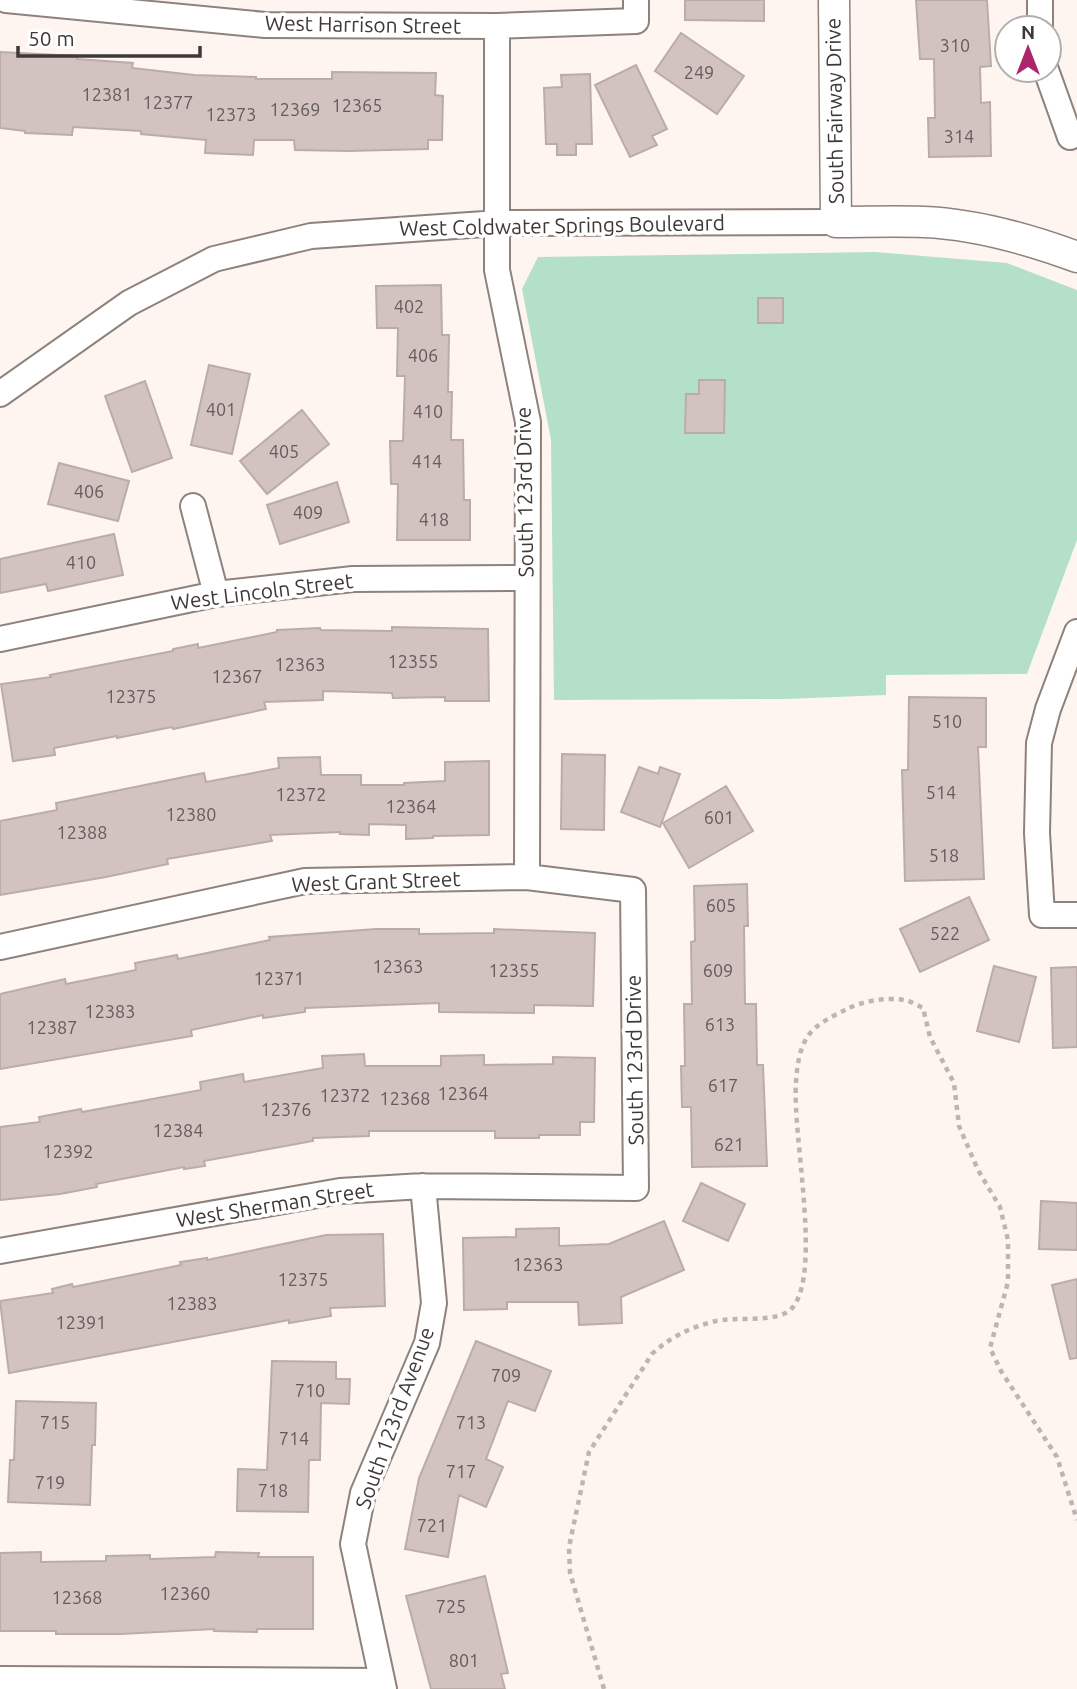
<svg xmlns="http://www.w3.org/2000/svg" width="1077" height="1689" font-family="Ubuntu,sans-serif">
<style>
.green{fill:#b4e0c8}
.building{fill:#d2c3c1;stroke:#bbacaa;stroke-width:2}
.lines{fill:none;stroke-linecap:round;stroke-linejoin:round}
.minor-casing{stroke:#8e827c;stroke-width:28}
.tertiary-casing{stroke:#8e827c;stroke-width:33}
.path{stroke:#bcb5b1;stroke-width:4.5;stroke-dasharray:5 5;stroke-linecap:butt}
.minor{stroke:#fff;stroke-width:24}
.tertiary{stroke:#fff;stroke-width:30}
.labels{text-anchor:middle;stroke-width:7;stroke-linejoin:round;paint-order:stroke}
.number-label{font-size:18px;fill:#635c59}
.street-label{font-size:21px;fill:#3e3936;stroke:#fff}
</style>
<rect width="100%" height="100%" fill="#fef5f1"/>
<!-- green -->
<path class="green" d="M875 252 1007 263 1077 290V540L1027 674 886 675V695L785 699 554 700 551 440 522 289 538 257Z"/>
<!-- building -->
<path class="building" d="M685 0H764V21L685 20Z
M916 0H987L991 66 980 67 981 103 990 102 991 156 929 157 928 118H935L934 59H920Z
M681 33 744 76 717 114 655 71Z
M0 52 77 56V59L133 63 132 68 194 75 256 77V79H332V72L436 73 435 95 443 96 442 140H428V149L348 151 295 150 294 140H254L253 155 205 153 206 140 141 134V131L73 127 72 135 25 133V131L0 128Z
M636 65 667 129 652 136 657 145 630 157 595 85Z
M590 74 592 144H576V155H557V144H546L544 88 562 87 561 75Z
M441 285 442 335H449L448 392H452L451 440H463L464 500H470V540H397L398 484H391L390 441H403L405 376H397L398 328H377L376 286Z
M758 298H783V323H758Z
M209 365 250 374 232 454 191 445Z
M699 380H725L724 433H685L686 394H699Z
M145 381 172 458 132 472 105 396Z
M302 410 329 444 267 494 240 461Z
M59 463 129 481 118 521 48 504Z
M337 482 349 522 280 544 267 505Z
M114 534 123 575 48 591 46 584 0 593V559Z
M392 627 488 629 489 701H445V697L393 698 392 693 323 691V700L264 702 266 709 173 729 172 727 117 738V736L54 748 55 755 13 761 1 684 51 677 50 675 173 651V649L198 644V648L277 632V630L320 628 321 630 392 631Z
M909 697 986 698V747H978L984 879 905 881 902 770H908Z
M562 754 605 755 604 830 561 829Z
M320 757 321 775H361V785H404V783L445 781V762L489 761V835L433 836V838L406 839V825L369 824V835L340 834V832L270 835 272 841 167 859 168 864 106 877 0 895V821L57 810 56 803 204 773 206 782 279 768 278 758Z
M639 767 658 774 660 767 680 774 660 827 621 812Z
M726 786 753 831 689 868 663 823Z
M747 884 748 926H744L745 1004H756L757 1065H763L767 1166 692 1167 691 1107H682L681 1066H685L684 1004H692L691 942 695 941 694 886Z
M969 897 989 940 920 972 900 929Z
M376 929H419V934L494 933V929L595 933 593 1006 534 1005V1013L439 1012V1003L305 1008V1012L263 1018V1015L191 1030 192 1036 0 1069V994L65 979 66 984 136 970 135 963 177 955 178 959 270 940 269 937Z
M994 966 1036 977 1019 1042 977 1031Z
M1077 967V1047L1053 1048 1051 968Z
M364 1054 365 1066H441V1056L484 1055V1065L553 1064V1057L595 1058 594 1122H580V1135H539V1138H495V1131H369V1136L313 1138V1141L204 1161 205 1166 184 1169V1167L96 1184 97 1187 60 1194 0 1200V1127L40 1122 39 1117 81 1109 82 1112 201 1090 200 1082 243 1074 244 1082 323 1068 322 1056Z
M701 1183 745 1204 728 1241 683 1221Z
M1041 1201 1077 1203V1250L1039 1249Z
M664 1221 684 1270 621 1297 622 1323 579 1325 578 1302H507V1309L464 1310 463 1238 516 1237V1229L559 1228V1246L609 1244Z
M383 1234 385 1306 330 1308 331 1316 289 1323V1320L9 1373 0 1301 53 1293 52 1289 72 1284 73 1287 181 1265 180 1262 207 1258V1260L326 1235Z
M1077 1279V1358L1070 1359 1052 1285Z
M476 1341 551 1371 535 1411 508 1401 486 1459 503 1467 486 1507 459 1495 448 1557 405 1549 419 1478Z
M272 1361 336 1362V1379H350L349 1404 321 1403 320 1460H309L308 1512 237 1511 238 1469 267 1470Z
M16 1401 96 1403 95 1445H92L90 1505 8 1502 10 1460H14Z
M41 1552V1562L106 1561V1556L150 1555V1559L215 1557 216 1552 259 1553 258 1557H313V1629H257V1632L214 1631V1629L121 1634H56V1631H0V1553Z
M485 1576 508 1673 501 1674 505 1689H431L406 1596Z"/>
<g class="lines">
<!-- minor casing -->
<g class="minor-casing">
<path id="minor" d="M6 0 265 25 497 26 636 21V0
M1040 0V28
M497 26V270L528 422 527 877
M1046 70 1070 137
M0 394 129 303 214 259 311 236 499 223 836 222
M193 506 216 594
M1077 632 1048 709 1039 743 1037 833 1042 915H1077
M0 639 216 594 353 579 527 578
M0 947 305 881 527 877 633 890 636 1188 423 1186 340 1191 0 1251
M0 1679 382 1681
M384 1689 353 1544 363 1493 427 1343 434 1303 423 1186"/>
</g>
<!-- tertiary casing -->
<g class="tertiary-casing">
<path id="tertiary" d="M834 0 836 222C865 222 895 221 924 222 976 224 1028 239 1077 257"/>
</g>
<!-- path -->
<path class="path" d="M604 1689 570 1573 569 1547 589 1452 652 1354C669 1338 689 1328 712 1322 736 1315 779 1325 793 1307 822 1270 792 1135 796 1082 797 1067 799 1049 808 1036 816 1024 833 1016 847 1009 862 1001 886 997 904 1000 910 1001 917 1005 923 1008L930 1037 954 1083 959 1126 978 1170 1000 1207 1008 1240V1282L990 1348 1001 1371 1057 1457 1077 1520"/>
<!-- minor -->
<use href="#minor" class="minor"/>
<!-- tertiary -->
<use href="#tertiary" class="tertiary"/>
</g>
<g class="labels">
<!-- number labels -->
<g class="number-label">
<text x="955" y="52">310</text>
<text x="699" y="79">249</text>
<text x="107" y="101">12381</text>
<text x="168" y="109">12377</text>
<text x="357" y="112">12365</text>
<text x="295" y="116">12369</text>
<text x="231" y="121">12373</text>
<text x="959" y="143">314</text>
<text x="409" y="313">402</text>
<text x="423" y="362">406</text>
<text x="221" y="416">401</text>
<text x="428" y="418">410</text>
<text x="284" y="458">405</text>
<text x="427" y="468">414</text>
<text x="89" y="498">406</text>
<text x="308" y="519">409</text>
<text x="434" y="526">418</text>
<text x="81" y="569">410</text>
<text x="413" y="668">12355</text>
<text x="300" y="671">12363</text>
<text x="237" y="683">12367</text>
<text x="131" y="703">12375</text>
<text x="947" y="728">510</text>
<text x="941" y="799">514</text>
<text x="301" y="801">12372</text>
<text x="411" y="813">12364</text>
<text x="191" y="821">12380</text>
<text x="719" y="824">601</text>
<text x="82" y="839">12388</text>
<text x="944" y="862">518</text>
<text x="721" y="912">605</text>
<text x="945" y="940">522</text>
<text x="398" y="973">12363</text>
<text x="514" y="977">12355</text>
<text x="718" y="977">609</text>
<text x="279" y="985">12371</text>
<text x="110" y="1018">12383</text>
<text x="720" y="1031">613</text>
<text x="52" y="1034">12387</text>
<text x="723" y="1092">617</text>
<text x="463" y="1100">12364</text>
<text x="345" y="1102">12372</text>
<text x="405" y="1105">12368</text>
<text x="286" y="1116">12376</text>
<text x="178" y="1137">12384</text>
<text x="729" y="1151">621</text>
<text x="68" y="1158">12392</text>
<text x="538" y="1271">12363</text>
<text x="303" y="1286">12375</text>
<text x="192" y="1310">12383</text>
<text x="81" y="1329">12391</text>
<text x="506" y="1382">709</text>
<text x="310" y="1397">710</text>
<text x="55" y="1429">715</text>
<text x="471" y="1429">713</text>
<text x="294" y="1445">714</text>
<text x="461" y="1478">717</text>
<text x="50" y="1489">719</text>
<text x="273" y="1497">718</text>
<text x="432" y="1532">721</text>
<text x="185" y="1600">12360</text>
<text x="77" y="1604">12368</text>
<text x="451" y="1613">725</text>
<text x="464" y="1667">801</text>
</g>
<!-- street labels -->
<g class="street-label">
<text transform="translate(363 25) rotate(1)" y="7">West Harrison Street</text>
<text transform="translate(835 111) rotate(-91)" y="7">South Fairway Drive</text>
<text transform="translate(562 226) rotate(-1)" y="7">West Coldwater Springs Boulevard</text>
<text transform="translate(525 492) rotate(-91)" y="7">South 123rd Drive</text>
<text transform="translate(262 592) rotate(-7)" y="7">West Lincoln Street</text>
<text transform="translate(376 882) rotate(-2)" y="7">West Grant Street</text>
<text transform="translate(635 1060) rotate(-91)" y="7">South 123rd Drive</text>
<text transform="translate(275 1205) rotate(-9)" y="7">West Sherman Street</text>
<text transform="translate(395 1418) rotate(-70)" y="7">South 123rd Avenue</text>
</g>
</g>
<!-- north arrow -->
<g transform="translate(1028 49)"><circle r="33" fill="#ffffff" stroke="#b2b0af" stroke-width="2"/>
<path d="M0-5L12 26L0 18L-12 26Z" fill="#ac266e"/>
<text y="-10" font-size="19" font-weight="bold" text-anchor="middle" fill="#3e3936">N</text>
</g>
<!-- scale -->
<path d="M18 46v10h182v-10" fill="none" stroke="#3e3936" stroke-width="3.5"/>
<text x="28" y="46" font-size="21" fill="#3e3936" stroke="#ffffff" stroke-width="5" paint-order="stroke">50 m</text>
</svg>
